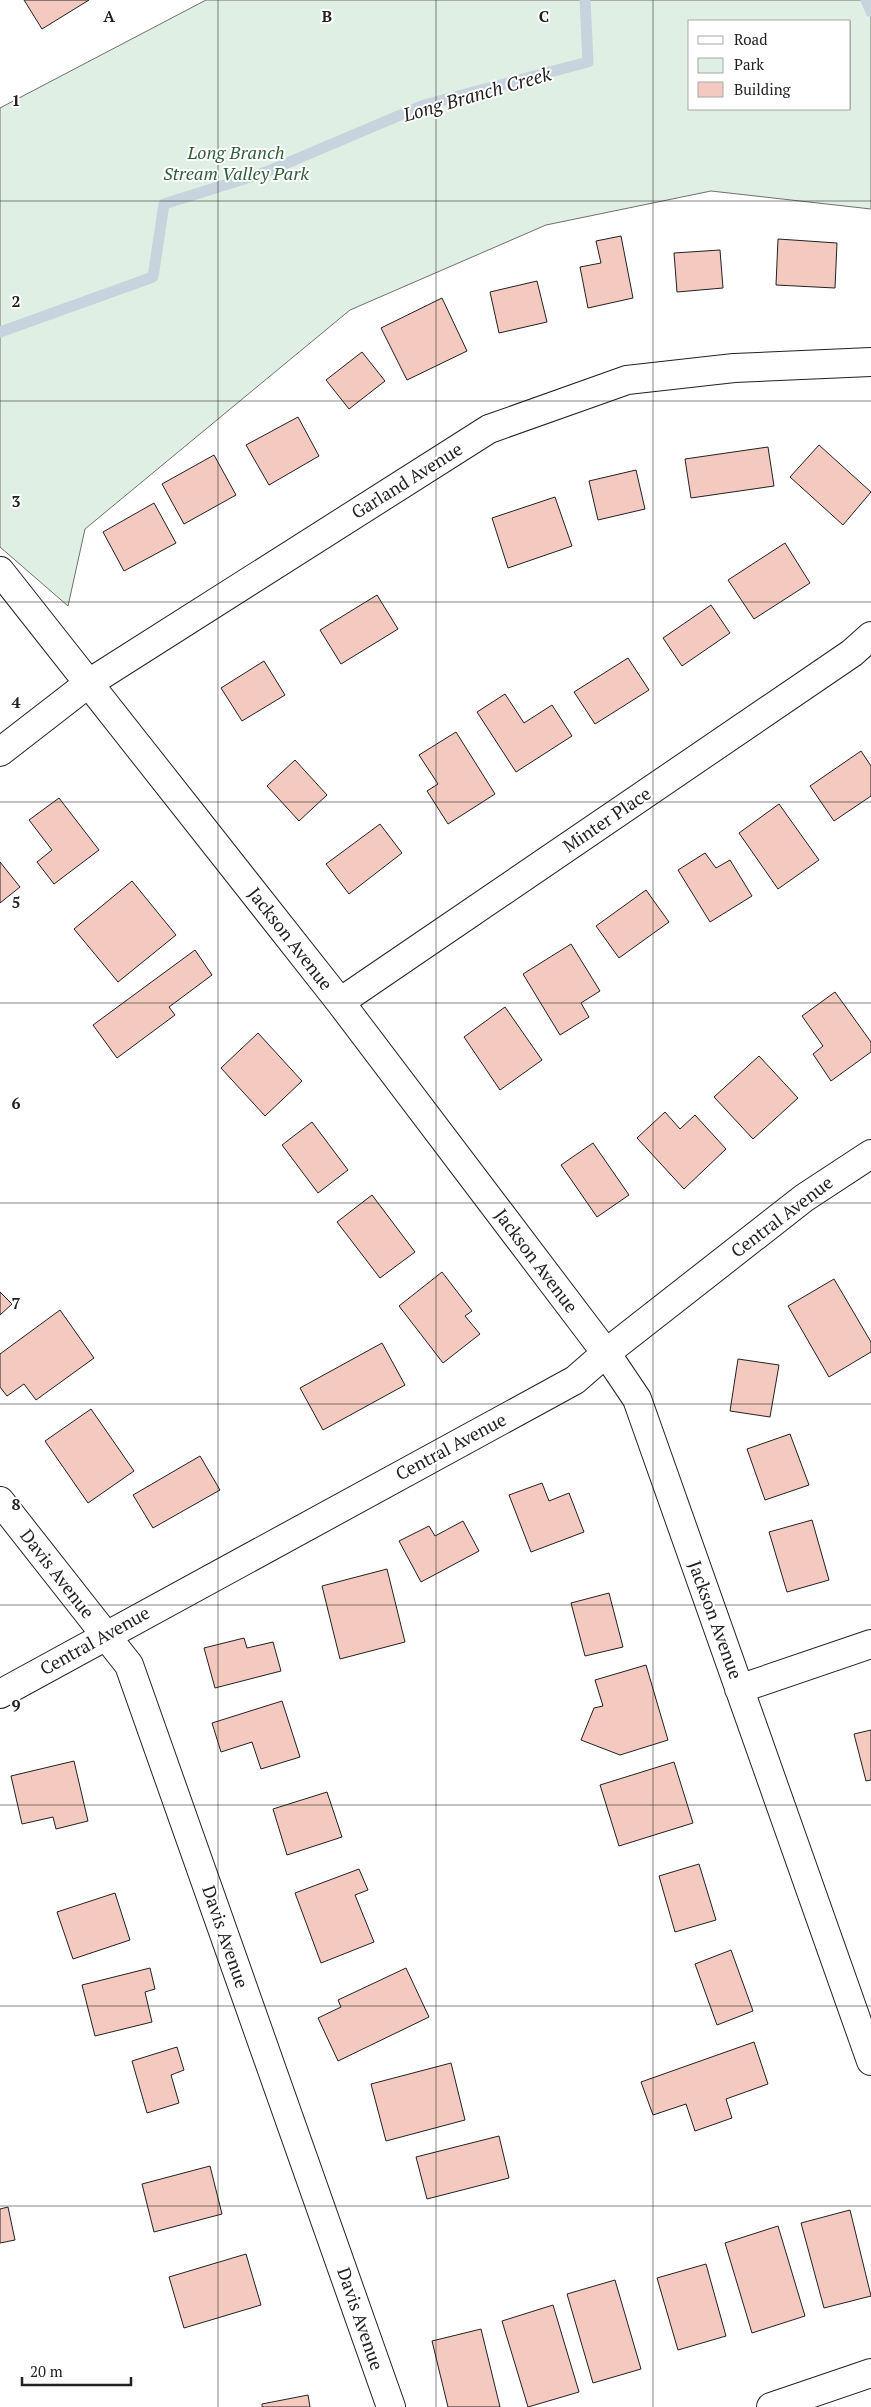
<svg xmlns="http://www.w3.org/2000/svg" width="871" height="2407" font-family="'PT Serif',serif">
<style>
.green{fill:#e0efe3;stroke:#6f6f6f;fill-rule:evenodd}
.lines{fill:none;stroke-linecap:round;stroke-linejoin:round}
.stream{stroke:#c7d3dd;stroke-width:11}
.building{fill:#f3c9c0;stroke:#222}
.street-casing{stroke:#222;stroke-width:30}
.street{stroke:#fff;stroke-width:28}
.grid{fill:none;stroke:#222;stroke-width:1;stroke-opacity:0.55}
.labels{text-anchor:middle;stroke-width:4;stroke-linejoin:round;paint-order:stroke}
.park-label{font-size:18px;font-style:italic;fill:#2f5e38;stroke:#fff}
.street-label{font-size:18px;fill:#222;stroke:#fff}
.water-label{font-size:19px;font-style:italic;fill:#222;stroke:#fff}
.grid-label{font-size:16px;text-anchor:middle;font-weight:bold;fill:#222;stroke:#fff;stroke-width:4;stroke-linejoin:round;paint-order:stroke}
</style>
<rect width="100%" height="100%" fill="#fff"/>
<!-- green -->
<path class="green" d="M206 0H871V209L711 191 546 225 350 310 85 529 68 606 0 547V108ZM850 21V109H690V21Z"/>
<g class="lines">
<!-- stream -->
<path class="stream" d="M866 0 871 12
M0 332 153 277 164 204 266 172 424 105 588 62 585 0"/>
</g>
<!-- building -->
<path class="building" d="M24 0H89L42 29Z
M621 236 633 298 588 308 580 267 601 263 596 241Z
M778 239 837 243 835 288 776 285Z
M720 250 723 288 677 292 674 253Z
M537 281 547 322 499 333 490 292Z
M442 298 467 351 407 380 381 328Z
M362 352 385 381 349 409 326 380Z
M298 417 319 456 269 485 246 445Z
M819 445 871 492 843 525 790 477Z
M768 447 774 486 691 498 685 459Z
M214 455 236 495 184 524 162 484Z
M636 470 645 509 598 520 589 481Z
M555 497 572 546 508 568 492 518Z
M154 503 176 543 124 571 103 532Z
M785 543 810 583 754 619 728 580Z
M377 595 398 629 341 664 320 630Z
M711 605 730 633 682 666 663 638Z
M628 658 649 690 595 724 574 692Z
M264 661 285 695 242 721 221 688Z
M505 694 524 723 552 705 572 736 516 772 477 712Z
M456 732 495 794 448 824 427 791 438 784 419 755Z
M861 751 871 766V796L834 821 810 786Z
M295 760 327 795 299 821 267 786Z
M59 798 99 850 54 884 37 862 52 850 29 820Z
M779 804 819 860 778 889 739 833Z
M380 824 402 853 349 894 326 864Z
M705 853 716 868 730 860 752 896 710 922 678 870Z
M0 862 20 887 0 903Z
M132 881 176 935 118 982 74 929Z
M646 890 669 922 619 958 596 926Z
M571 944 600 991 581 1003 589 1017 560 1035 523 974Z
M195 950 212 975 169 1007 175 1015 117 1058 93 1025Z
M835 992 871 1042V1052L831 1081 813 1054 823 1046 802 1016Z
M505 1007 542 1060 500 1090 464 1037Z
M258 1033 302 1081 265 1116 221 1068Z
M759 1056 798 1098 753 1139 714 1097Z
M665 1112 680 1129 695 1115 726 1149 684 1189 637 1138Z
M312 1122 348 1170 318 1193 282 1145Z
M593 1143 629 1195 597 1217 561 1165Z
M372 1195 415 1252 380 1278 337 1222Z
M442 1272 472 1311 465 1316 480 1334 443 1363 399 1306Z
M834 1279 871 1342V1352L829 1377 788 1306Z
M0 1292 12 1304 0 1315Z
M60 1310 94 1358 36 1400 24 1384 7 1396 0 1387V1354Z
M382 1343 405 1385 323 1430 300 1388Z
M738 1359 779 1365 770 1417 730 1411Z
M91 1409 134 1471 88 1503 45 1441Z
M790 1434 809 1485 765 1500 747 1449Z
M200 1456 220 1490 153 1528 133 1495Z
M542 1483 549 1501 569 1493 584 1532 531 1552 509 1495Z
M812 1520 829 1580 787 1592 769 1532Z
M463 1521 479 1551 421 1582 399 1541 429 1526 435 1536Z
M387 1569 405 1642 340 1659 322 1586Z
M609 1593 623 1647 585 1656 571 1603Z
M244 1638 247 1648 273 1642 281 1671 215 1688 204 1648Z
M646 1665 668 1740 620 1755 581 1740 594 1708 603 1706 595 1680Z
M282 1701 300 1757 261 1769 252 1742 221 1752 212 1723Z
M871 1730V1780L866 1781 854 1734Z
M74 1761 88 1821 56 1829 53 1817 22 1824 11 1776Z
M674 1762 693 1823 619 1846 600 1785Z
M327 1792 342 1837 287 1855 273 1809Z
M699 1864 716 1920 675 1932 659 1876Z
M359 1869 368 1890 355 1895 374 1942 321 1963 295 1893Z
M115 1893 130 1940 73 1959 57 1912Z
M731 1950 753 2011 717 2025 695 1964Z
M150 1968 155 1989 145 1992 152 2022 95 2036 82 1985Z
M406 1968 429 2017 338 2061 318 2018 341 2007 338 2000Z
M754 2042 768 2084 726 2099 732 2118 695 2131 686 2104 653 2115 641 2082Z
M177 2047 184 2070 171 2075 179 2103 147 2113 132 2061Z
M451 2063 465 2120 386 2141 371 2084Z
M499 2136 509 2178 427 2199 416 2157Z
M210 2166 222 2214 154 2232 142 2184Z
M8 2207 15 2240 0 2243V2209Z
M850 2210 871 2296 824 2308 801 2223Z
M778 2226 805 2316 752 2333 725 2243Z
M246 2254 261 2305 184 2328 169 2277Z
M706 2264 726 2336 678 2350 657 2278Z
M615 2280 641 2369 593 2383 567 2294Z
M553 2305 579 2392 528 2407 502 2321Z
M481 2329 500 2407H448L432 2341Z
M308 2395 310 2407H262V2404Z"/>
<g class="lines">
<!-- street casing -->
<g class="street-casing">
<path id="street" d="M0 571 340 1002 606 1353 637 1399 871 2061
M0 752 89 683 489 429 627 380 734 368 871 362
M340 1002 852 653 871 636
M0 1501 129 1665 391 2407
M739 1689 871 1644
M0 1694 575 1380 606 1353 804 1198 871 1154
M771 2407 871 2373"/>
</g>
<!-- street -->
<use href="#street" class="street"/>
</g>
<!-- grid -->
<path class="grid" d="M218 0V2407M436 0V2407M653 0V2407M0 201H871M0 401H871M0 602H871M0 802H871M0 1003H871M0 1203H871M0 1404H871M0 1605H871M0 1805H871M0 2006H871M0 2206H871"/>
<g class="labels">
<!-- park labels -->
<g class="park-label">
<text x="236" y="159">Long Branch<tspan x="236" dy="21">Stream Valley Park</tspan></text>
</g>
<!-- street labels -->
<g class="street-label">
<text transform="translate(407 481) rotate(-32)" y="6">Garland Avenue</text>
<text transform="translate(607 820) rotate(-34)" y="6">Minter Place</text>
<text transform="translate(290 939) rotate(52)" y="6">Jackson Avenue</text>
<text transform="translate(782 1217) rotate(-37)" y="6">Central Avenue</text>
<text transform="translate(536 1261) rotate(53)" y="6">Jackson Avenue</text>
<text transform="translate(451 1447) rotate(-28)" y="6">Central Avenue</text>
<text transform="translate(57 1574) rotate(52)" y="6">Davis Avenue</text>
<text transform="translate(715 1620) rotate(70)" y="6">Jackson Avenue</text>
<text transform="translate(95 1641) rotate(-29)" y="6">Central Avenue</text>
<text transform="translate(225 1937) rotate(71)" y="6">Davis Avenue</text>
<text transform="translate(360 2319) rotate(71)" y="6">Davis Avenue</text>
</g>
<!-- water labels -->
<g class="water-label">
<text transform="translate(477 94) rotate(-16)" y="7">Long Branch Creek</text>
</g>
</g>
<g class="grid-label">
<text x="109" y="22">A</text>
<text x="327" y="22">B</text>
<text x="544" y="22">C</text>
<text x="16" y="106">1</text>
<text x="16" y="307">2</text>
<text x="16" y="507">3</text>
<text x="16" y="708">4</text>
<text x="16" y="908">5</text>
<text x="16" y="1109">6</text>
<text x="16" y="1309">7</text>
<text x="16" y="1510">8</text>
<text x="16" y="1711">9</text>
</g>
<!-- legend -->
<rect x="688" y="20" width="162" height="90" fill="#ffffff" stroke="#a7a7a7"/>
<rect x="698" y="36" width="25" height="8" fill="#ffffff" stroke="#a7a7a7"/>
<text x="734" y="45" font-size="15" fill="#222222">Road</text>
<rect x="698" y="58" width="25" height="15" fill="#e0efe3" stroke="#a7a7a7"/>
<text x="734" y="70" font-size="15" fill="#222222">Park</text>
<rect x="698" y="82" width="25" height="15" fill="#f3c9c0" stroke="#a7a7a7"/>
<text x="734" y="95" font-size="15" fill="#222222">Building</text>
<!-- scale -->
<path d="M22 2377v8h109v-8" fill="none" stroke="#222222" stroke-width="2.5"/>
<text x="30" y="2377" font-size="15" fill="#222222" stroke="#ffffff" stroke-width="4" paint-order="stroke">20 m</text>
</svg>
